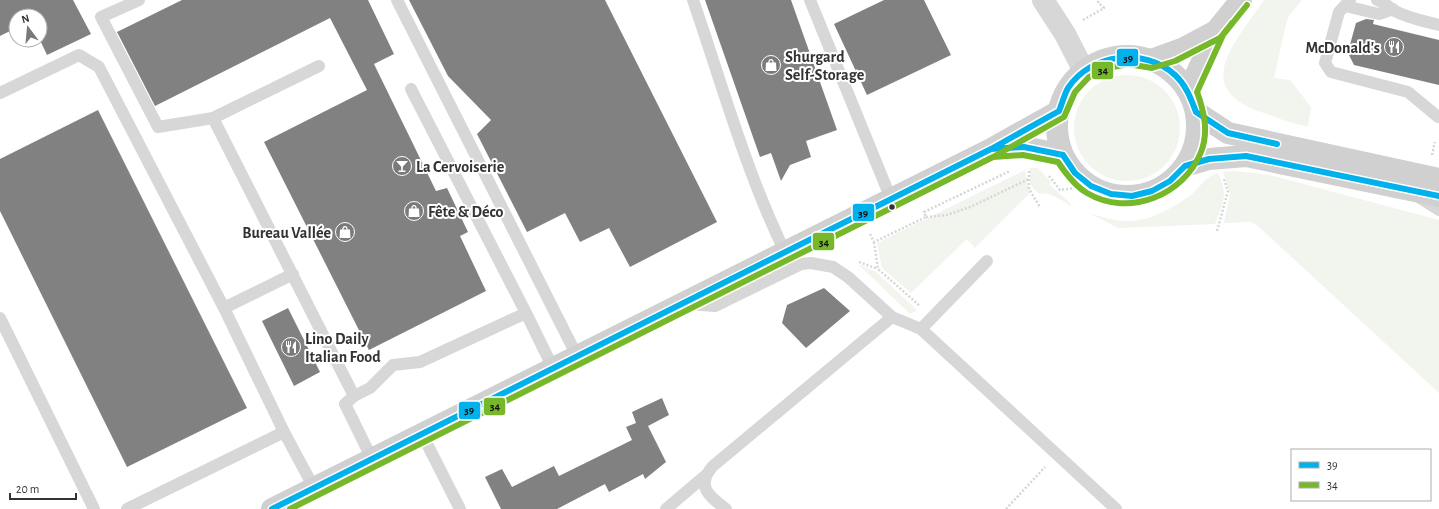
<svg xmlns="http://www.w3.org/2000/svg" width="1439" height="509" font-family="'Alegreya Sans',sans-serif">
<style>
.green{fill:#f1f5ed}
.building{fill:#818181}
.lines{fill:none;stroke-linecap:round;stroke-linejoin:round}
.path{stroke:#d6d6d6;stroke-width:2.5;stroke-dasharray:2 2;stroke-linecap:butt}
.lane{stroke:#d7d7d7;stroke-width:12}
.street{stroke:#d7d7d7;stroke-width:22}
.secondary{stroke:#d0d0d0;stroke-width:22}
.bus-1-casing{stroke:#fff;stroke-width:9}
.bus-2-casing{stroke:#fff;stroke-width:9}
.bus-1{stroke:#00b1eb;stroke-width:6}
.bus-2{stroke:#76b82a;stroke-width:6}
.bus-dot{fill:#333;stroke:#fff;stroke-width:1.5}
.labels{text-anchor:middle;stroke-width:4;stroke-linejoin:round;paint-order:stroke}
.poi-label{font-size:16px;font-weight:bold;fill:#333;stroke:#fff;text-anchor:start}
.line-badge{stroke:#fff;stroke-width:1.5}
.pale-badge-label{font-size:11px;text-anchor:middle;font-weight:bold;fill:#111}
</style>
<rect width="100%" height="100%" fill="#fff"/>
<!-- green -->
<path class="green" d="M1264 0H1302L1289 16 1286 24 1274 78 1290 80 1311 107 1308 126C1296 126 1274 116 1261 112 1189 88 1238 39 1264 0Z
M1074 128a53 53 0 1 1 106 0a53 53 0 1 1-106 0Z
M1030 168H1038L1051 182 1049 184 1071 204V206C1063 201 1050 191 1039 194 1028 183 1030 184 1030 168Z
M1025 170 1030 193 975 248 967 239 911 293 882 268 877 243Z
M1234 171 1270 175 1439 220V393L1259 227 1251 222 1224 223 1230 193 1223 172Z
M1218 173C1229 196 1223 201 1215 224L1118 228 1089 213C1102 217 1117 222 1131 221 1152 220 1175 207 1192 194 1201 186 1205 177 1218 173Z
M858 264 875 271 917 310 910 314Z"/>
<!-- building -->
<path class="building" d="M0 0H73L91 34 47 55 40 40V16H16V28L0 36Z
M182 0H368L394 54 374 64 436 191 447 188 468 232 460 236 486 291 369 350 264 142 367 90 330 18 155 106 117 32Z
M409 0H605L717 222 630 267 609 228 580 242 565 213 527 232 477 134 491 120 448 76Z
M705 0H791L837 130 806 141 811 157 790 165 781 181 771 153 760 157Z
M884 0H924L951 55 867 95 834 24Z
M1366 19 1374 20 1373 24 1439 40V85L1354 65 1348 53 1351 41 1356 23Z
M98 110 247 408 127 467 0 211V159Z
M824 288 850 311 806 348 782 323 787 305Z
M288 308 320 372 294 386 262 321Z
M662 398 669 415 648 426 666 462 645 479 643 474 609 492 605 484 557 509H501L485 477 502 469 512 487 554 466 559 476 632 440 626 427 636 423 632 412Z"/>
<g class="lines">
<!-- path -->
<path class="path" d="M1083 20 1104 8 1098 2 1101 0
M1432 155 1435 142
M1029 171V189L1040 207
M1049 176 1060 190 1091 186
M926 217 947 215 970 207 1029 179
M1217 231 1228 191 1224 179
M870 234 874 242 926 217 924 212 1010 171
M874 242 878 269 920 306
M859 262 878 269
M1006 509 1045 467"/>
<!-- lane -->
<path class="lane" d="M139 0 101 17 158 127 213 118
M397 0 577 356
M693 0C722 84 746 172 785 252
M810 0 891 199
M1350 0 1339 12 1325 63 1331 72 1408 92 1438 117
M1377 0C1385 2 1387 6 1393 10 1407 18 1423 21 1439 25
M1345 6 1379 14 1393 9
M319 66 213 118 354 396
M411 89 526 313
M0 93 79 55 99 67 224 308 284 432 314 488
M1420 198 1439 210
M687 304 715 306 801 264 811 263 833 267 848 277 892 317 921 329 1116 509
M224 308 293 274
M0 318 94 509
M921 329 987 261
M422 434 460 509
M372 459 345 404 354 396 370 388 393 365 420 362 526 313 553 368
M127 509 284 432
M666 509 706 475
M726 509C709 496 695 486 713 466L892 317"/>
<!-- street -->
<path class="street" d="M1043 0 1065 34 1084 71"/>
<!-- secondary -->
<path class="secondary" d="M1057 126a70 70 0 1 1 140 0a70 70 0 1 1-140 0Z
M1151 60 1184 48 1216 31
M1188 92 1216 31 1241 0
M1196 112 1228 133 1439 179
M994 148 1024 147 1063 155
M1185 166 1209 159 1246 156 1439 196
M272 509 991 149 1059 111"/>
<!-- bus-1 casing -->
<g class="bus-1-casing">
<path id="bus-1" d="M1059 111C1062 104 1064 95 1068 88 1091 53 1145 47 1175 75 1186 85 1191 99 1196 112
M1196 112 1228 133 1277 144
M987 151 991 149 1024 147 1063 155
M1063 155 1075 173 1091 186 1111 194 1132 196 1152 191 1170 181 1185 166 1209 159 1246 156 1439 196
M272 509 991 149 1059 111"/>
</g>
<!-- bus-2 casing -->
<g class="bus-2-casing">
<path id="bus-2" d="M993 157 1064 117 1075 92 1089 77 1108 68 1128 64 1152 68 1175 61 1220 38 1232 23
M290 509 993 157 1023 155 1058 162C1066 174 1075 186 1087 193 1129 218 1184 195 1201 152 1209 132 1204 111 1197 92L1223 35 1247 5"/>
</g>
<!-- bus-1 -->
<use href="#bus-1" class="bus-1"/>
<!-- bus-2 -->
<use href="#bus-2" class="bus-2"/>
</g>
<!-- icons -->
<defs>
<g id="restaurant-disc" transform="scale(1)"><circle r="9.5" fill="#7a7a7a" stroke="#fff"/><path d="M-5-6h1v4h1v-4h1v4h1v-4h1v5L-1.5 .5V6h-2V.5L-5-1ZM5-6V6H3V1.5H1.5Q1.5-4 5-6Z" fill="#fff"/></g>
<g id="shop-disc" transform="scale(1)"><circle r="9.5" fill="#7a7a7a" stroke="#fff"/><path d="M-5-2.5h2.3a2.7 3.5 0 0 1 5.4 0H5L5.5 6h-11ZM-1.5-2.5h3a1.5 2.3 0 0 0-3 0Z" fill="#fff"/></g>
<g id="bar-disc" transform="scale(1)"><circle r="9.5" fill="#7a7a7a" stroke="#fff"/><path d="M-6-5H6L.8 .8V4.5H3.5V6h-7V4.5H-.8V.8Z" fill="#fff"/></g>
</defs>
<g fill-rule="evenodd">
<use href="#restaurant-disc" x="1394" y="47"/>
<use href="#shop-disc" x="771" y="65"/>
<use href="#bar-disc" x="402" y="166"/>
<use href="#shop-disc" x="414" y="211"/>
<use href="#shop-disc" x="345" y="232"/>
<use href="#restaurant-disc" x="291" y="347"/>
</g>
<!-- markers -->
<circle class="bus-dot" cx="892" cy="207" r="3.5"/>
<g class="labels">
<!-- poi labels -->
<g class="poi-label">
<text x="1380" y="53" text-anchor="end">McDonald's</text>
<text x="785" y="62">Shurgard<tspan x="785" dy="18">Self-Storage</tspan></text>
<text x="416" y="172">La Cervoiserie</text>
<text x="428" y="217">Fête &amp; Déco</text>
<text x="331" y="238" text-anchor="end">Bureau Vallée</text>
<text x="305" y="344">Lino Daily<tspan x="305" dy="18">Italian Food</tspan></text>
</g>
</g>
<g class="line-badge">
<rect x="1116" y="48" width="23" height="19" rx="4" fill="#00b1eb"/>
<rect x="1091" y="61" width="23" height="19" rx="4" fill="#76b82a"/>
<rect x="852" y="203" width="23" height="19" rx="4" fill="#00b1eb"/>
<rect x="812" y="232" width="23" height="19" rx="4" fill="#76b82a"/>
<rect x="483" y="397" width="23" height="19" rx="4" fill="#76b82a"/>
<rect x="458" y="401" width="23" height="19" rx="4" fill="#00b1eb"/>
</g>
<g class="pale-badge-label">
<text x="1128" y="62">39</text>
<text x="1103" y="74">34</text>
<text x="863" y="217">39</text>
<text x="824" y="246">34</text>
<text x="495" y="410">34</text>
<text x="469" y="414">39</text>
</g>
<!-- legend -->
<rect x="1291" y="449" width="140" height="52" fill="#ffffff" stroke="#adadad"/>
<rect x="1299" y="462" width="20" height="6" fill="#00b1eb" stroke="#adadad"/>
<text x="1327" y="469" font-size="12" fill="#333333">39</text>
<rect x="1299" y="482" width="20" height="6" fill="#76b82a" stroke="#adadad"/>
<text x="1327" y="489" font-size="12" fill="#333333">34</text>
<!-- north arrow -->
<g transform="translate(28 28) rotate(344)"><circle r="19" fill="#ffffff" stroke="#adadad"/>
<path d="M0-3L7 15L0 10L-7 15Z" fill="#7a7a7a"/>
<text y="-6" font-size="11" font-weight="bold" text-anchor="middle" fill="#333333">N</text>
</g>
<!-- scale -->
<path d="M10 493v6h66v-6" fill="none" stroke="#333333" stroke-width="2"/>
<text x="16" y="493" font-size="12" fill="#333333" stroke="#ffffff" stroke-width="3" paint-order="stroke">20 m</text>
</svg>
